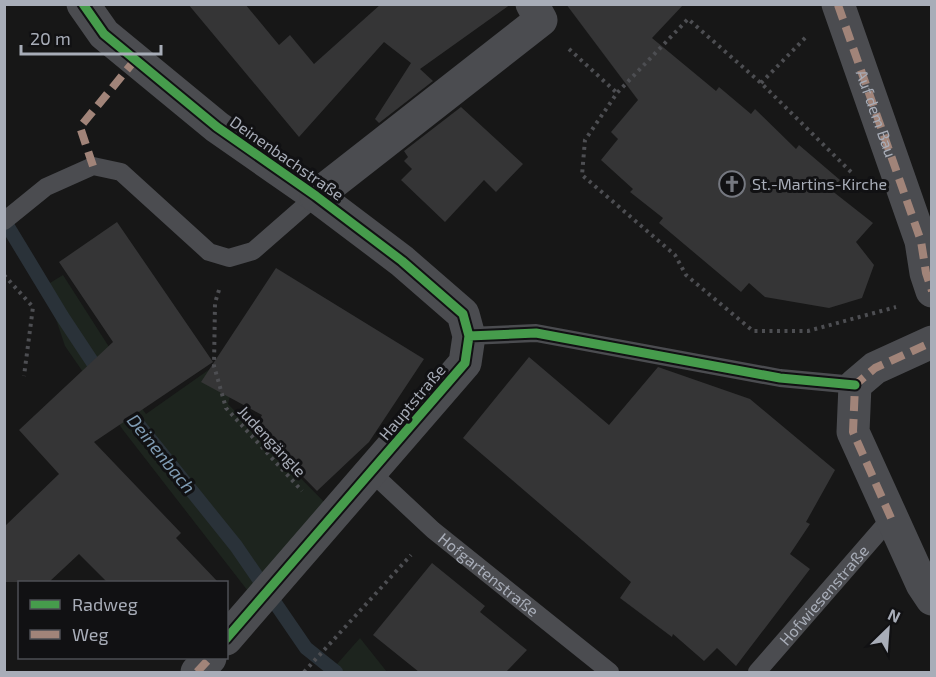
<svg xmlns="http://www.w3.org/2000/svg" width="936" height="677" font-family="'Exo 2',sans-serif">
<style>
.green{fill:#1d241e}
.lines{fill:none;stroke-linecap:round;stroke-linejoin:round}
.stream{stroke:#2a3239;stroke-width:14}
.building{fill:#353536}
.path{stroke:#4d4e52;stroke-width:4;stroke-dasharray:3 4.5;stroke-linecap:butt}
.service{stroke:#4b4c50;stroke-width:18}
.minor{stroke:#4b4c50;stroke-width:33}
.quiet{stroke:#a18479;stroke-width:8;stroke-dasharray:15 8;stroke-linecap:butt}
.cycleway-casing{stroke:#111113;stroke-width:13}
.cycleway{stroke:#469c4c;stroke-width:9}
.labels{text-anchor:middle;stroke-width:6;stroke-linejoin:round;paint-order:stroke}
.street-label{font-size:16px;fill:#a8adb8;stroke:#111113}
.poi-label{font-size:16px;fill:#a8adb8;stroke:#111113;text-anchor:start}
.water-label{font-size:18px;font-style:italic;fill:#7f9bb3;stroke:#111113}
</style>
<rect width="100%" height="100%" fill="#171717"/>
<!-- green -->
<path class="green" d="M63 275 111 350 103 357 146 414 217 364 230 396 228 404 328 506 251 595 123 430 65 346 45 286Z
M360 638 387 672H330Z"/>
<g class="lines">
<!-- stream -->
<path class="stream" d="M4 220 62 316 101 375
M121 403 236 546 306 648 336 672"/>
</g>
<!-- building -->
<path class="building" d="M188 4H245L279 45 290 35 314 64 381 4H511L420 69 433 81 379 123 375 119 411 63 384 42 299 137Z
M566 4H684L652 38 716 91 719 87 751 114 755 109 796 149 799 145 840 180 831 190 873 223 856 242 874 265 862 298 829 308 765 297 749 283 741 292 659 223 663 218 630 192 633 189 601 160 618 139 611 132 638 100Z
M461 107 523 164 496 192 484 180 445 222 401 180 412 169 404 161 408 157 404 151Z
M117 222 213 362 94 442 181 533 176 538 218 582H107L79 554 49 582H4V527L59 474 19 430 113 342 59 262Z
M276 268 424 359 369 442 317 491 255 428 262 415 201 382Z
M529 357 609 425 658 367 750 399 835 470 806 522 810 524 790 554 810 569 736 666 717 648 704 661 673 634 672 637 620 598 631 582 463 438Z
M432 563 485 606 480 612 527 650 506 672H419L373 635Z"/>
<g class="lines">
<!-- path -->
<path class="path" d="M569 49 617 93
M761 83 807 36
M851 172 761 83 688 19 617 93 585 140 582 175 675 255 686 275 753 331H808L896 307
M4 275 33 307 24 376
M219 290 215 303 214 366 226 408 302 491
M304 672 411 555"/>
<!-- service -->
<g class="service">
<path d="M4 221 46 187 93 166 121 172 209 252 229 258 253 251 316 196"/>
<path d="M469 336 536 333 780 378 855 385"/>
<path id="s1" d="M371 472 433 530 610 672"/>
<path id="s2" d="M757 672 891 518"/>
</g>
<!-- minor -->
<g class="minor">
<path d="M83 4 104 34 217 127 316 196 402 261 463 314 469 336 465 363 226 639"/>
<path id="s3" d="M838 4 921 241 926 273 932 291"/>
<path d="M316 196 541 20 532 4"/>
<path d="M932 342 875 368 855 385 853 432 922 584 932 599"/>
<path d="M197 672 210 658"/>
</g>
<!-- quiet -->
<path class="quiet" d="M838 5 921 241 926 273 932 291
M93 166 80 127 135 60
M891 518 853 432 855 385 875 368 932 342
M197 672 210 658"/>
<!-- cycleway casing -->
<g class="cycleway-casing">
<path id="cycleway" d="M83 4 104 34 217 127 316 196 402 261 463 314 469 336 465 363 226 639
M469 336 536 333 780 378 855 385"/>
</g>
<!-- cycleway -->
<use href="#cycleway" class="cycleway"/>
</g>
<!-- icons -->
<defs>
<g id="church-ring" transform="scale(1.35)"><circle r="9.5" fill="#111113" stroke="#757880" stroke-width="1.5"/><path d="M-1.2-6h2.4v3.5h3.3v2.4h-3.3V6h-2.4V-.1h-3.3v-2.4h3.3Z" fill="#757880"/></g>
</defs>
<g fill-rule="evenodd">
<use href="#church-ring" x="732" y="184"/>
</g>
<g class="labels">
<!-- street labels -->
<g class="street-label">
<text dy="6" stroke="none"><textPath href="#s3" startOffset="116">Auf dem Bau</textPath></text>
<text transform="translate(287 158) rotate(35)" y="6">Deinenbachstraße</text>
<text transform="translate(412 402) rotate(-50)" y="6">Hauptstraße</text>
<text transform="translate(272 441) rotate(47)" y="6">Judengängle</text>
<text dy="6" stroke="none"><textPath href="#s1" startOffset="156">Hofgartenstraße</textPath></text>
<text dy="6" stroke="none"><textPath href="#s2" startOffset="102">Hofwiesenstraße</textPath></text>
</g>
<!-- poi labels -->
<g class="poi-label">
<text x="752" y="190">St.-Martins-Kirche</text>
</g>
<!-- water labels -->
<g class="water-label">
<text transform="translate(161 454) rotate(51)" y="6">Deinenbach</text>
</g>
</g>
<!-- border -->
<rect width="936" height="677" fill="none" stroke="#a8adb8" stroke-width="12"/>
<!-- legend -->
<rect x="18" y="581" width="210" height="78" fill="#111113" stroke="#4d4f55" stroke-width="1.5"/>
<rect x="30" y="600" width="30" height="9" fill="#469c4c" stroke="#4d4f55" stroke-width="1.5"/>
<text x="72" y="611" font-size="18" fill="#a8adb8">Radweg</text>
<rect x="30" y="630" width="30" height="9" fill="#a18479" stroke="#4d4f55" stroke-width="1.5"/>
<text x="72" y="641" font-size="18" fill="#a8adb8">Weg</text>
<!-- north arrow -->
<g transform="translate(888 629) rotate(25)" stroke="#111113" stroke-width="4.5" paint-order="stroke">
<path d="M0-4.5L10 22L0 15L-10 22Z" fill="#a8adb8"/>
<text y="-9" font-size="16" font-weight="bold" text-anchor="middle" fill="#a8adb8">N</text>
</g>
<!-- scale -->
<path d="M21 45v9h140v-9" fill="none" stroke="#a8adb8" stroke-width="3"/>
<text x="30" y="45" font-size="18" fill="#a8adb8" stroke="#111113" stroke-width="4.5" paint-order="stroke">20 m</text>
</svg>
